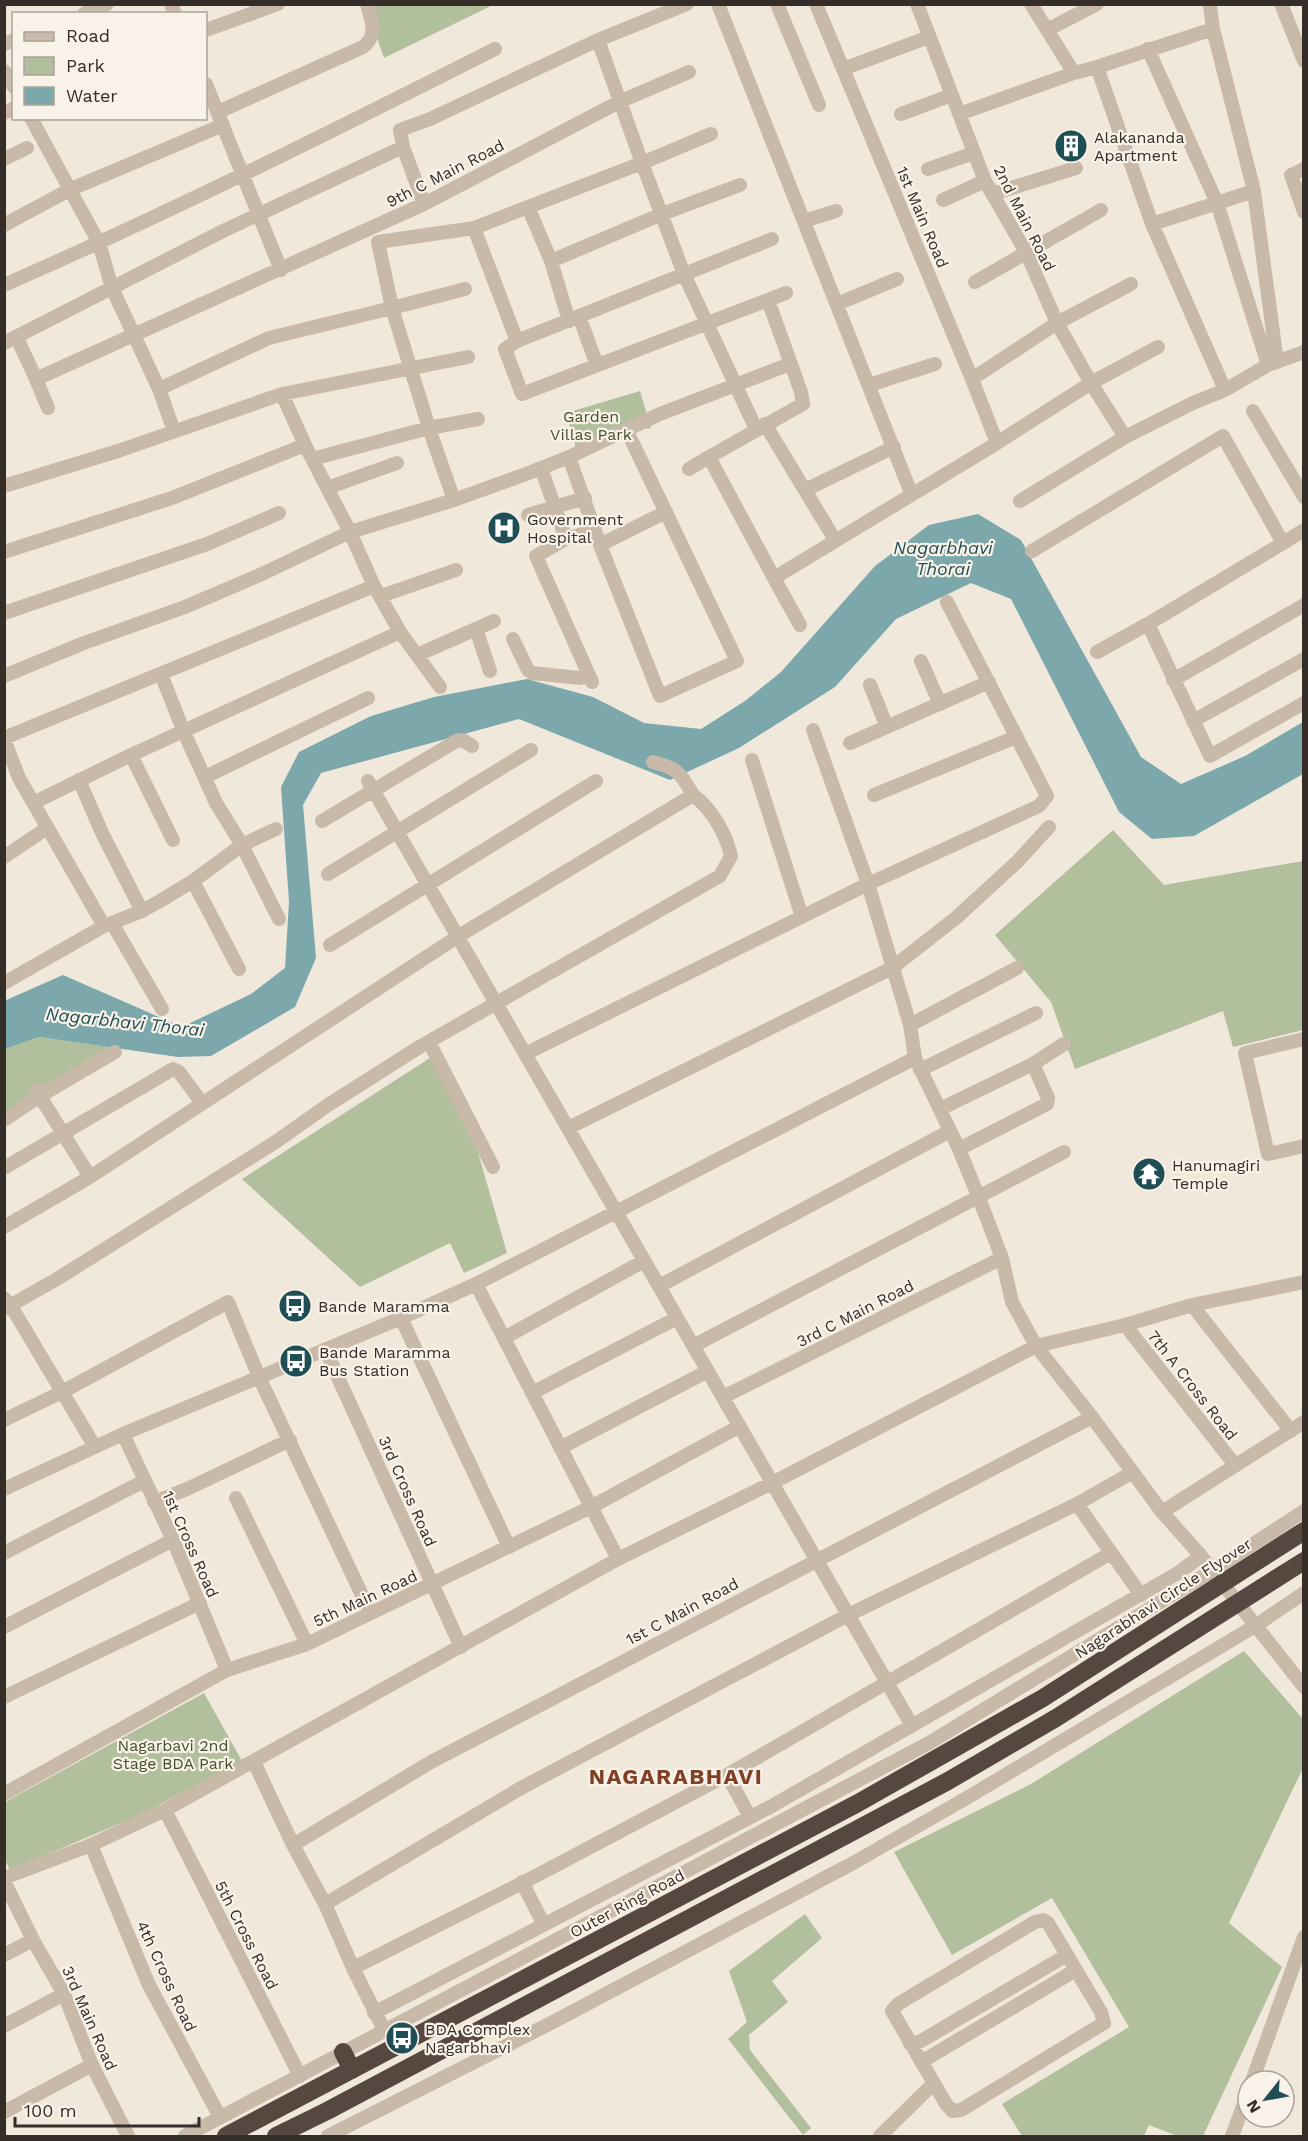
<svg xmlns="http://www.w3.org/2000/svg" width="1308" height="2141" font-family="'Work Sans',sans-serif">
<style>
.green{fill:#b2bf9d}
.water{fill:#7ca8ac}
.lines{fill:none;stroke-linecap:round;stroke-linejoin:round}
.minor{stroke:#c8b9a8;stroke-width:14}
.highway{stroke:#564840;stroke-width:18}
.labels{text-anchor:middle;stroke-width:4.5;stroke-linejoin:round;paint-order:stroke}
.poi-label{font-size:16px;fill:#352d28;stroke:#f9f2e8;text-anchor:start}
.street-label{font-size:16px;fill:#352d28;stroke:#f9f2e8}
.park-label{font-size:16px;fill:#43522d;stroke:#f9f2e8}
.water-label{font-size:18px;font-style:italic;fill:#204e55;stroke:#f9f2e8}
.district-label{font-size:22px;font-weight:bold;letter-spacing:1.5px;fill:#804025;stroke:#f9f2e8}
</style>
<rect width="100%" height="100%" fill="#f1e8dc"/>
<!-- green -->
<path class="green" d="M365 4 493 5 384 58Z
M640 391 651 428 627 431 577 451 566 413Z
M1113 830 1164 885 1303 861V1030L1233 1047 1223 1011 1075 1069 1051 1002 995 935Z
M39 1037 110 1047 5 1113V1049Z
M433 1056 475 1142 507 1253 464 1273 450 1243 360 1287 242 1179Z
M1244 1651 1303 1719V1768L1229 1923 1282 1967 1203 2136H1177L1149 2125 1144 2136H1022L1002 2104 1129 2027 1052 1898 952 1955 894 1852 1031 1784Z
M204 1693 242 1761 140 1815 10 1870 5 1860V1802Z
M805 1914 822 1938 772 1981 788 2002 749 2035 750 2050 811 2128 803 2135 728 2039 747 2022 729 1971Z"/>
<!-- water -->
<path class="water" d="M978 514 1021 540 1141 757 1181 784 1245 756 1303 722V774L1194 836 1152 839 1119 812 1011 599 971 583 896 619 835 687 739 748 670 780 519 719 321 773 303 805 316 958 295 1007 211 1056 178 1057 39 1037 5 1049 4 1001 63 975 182 1027 251 994 285 968 289 902 281 787 299 752 371 716 434 697 527 679 593 697 644 723 701 729 745 701 781 672 875 566 929 525Z"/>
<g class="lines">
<!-- minor -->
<path class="minor" d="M171 4 175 14
M718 4 911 493
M777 4 819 105
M816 4 972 379 997 443
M917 4 985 181 1026 252 1057 323 1091 383 1125 437
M1281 4 1304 61
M1210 6 1213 29 1254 191 1277 362
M84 14 107 4
M206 30 278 4
M1047 30 1097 4
M598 40 642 163 684 274 756 429
M4 44 14 40
M1148 49 1217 203 1268 365
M1097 67 1152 224 1225 390
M843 69 929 37
M4 71 14 87
M1074 73 1097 67 1213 29
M206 84 281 270
M218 112 363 47C379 34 371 22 367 4
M4 113 14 108
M901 114 952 95
M959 114 1074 73 1031 4
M31 118 99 243 112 288 159 389 269 338 392 308 378 242 474 228 642 163 711 134
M403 147 424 204
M4 159 27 148
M928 169 974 153
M1304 169 1291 175 1304 212
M992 194 1076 168
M943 200 985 181
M528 207 551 261 569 321
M804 221 836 211
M1152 224 1254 191
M4 225 71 189 223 125
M474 228 517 341
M772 239 517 341 505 349 522 394 786 293
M551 261 662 214 740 185
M975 282 1101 210
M4 285C171 212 333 131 495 49
M768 300 801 392 803 404 709 457 774 578 989 448 1091 383 1158 347
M837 304 897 279
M579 316 597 365
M17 338 36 379 424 204 621 101 689 72
M4 343 223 231 403 147 400 130 430 119 598 40 687 4
M36 379 48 408
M972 379 1057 323 1131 284
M869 385 935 364
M159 389 174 431
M282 394 305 445 350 532 374 586 400 632 440 687
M1253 411 1304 497
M765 424 835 540
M429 428 392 308 465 289
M432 437 454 500
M569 457 600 545 660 696 737 661 627 431
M312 459 429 428 478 419
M541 468 566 539
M689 469 709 457
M4 486 118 451 282 394 468 357
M327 488 397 463
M805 490 894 447
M1020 501 1125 437 1193 403 1225 390 1268 365 1304 352
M528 515 585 498
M600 545 666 512
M1032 551 1223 436 1283 543 1304 530
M4 552 172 498 305 445
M774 578 800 625
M381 596 456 570
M4 613 207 544 279 513
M1148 624 1210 756 1304 703
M476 629 490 671
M513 639 528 670 532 673 580 678 589 676
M1097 652 1148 624 1283 543
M417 655 494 621
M921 661 940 704
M161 674 183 730 216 803 242 845 279 919
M4 676 84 643 185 607 262 574 350 532 454 500 526 474 569 457 660 414 790 364
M1173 680 1304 605
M592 682 536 556 566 539 595 530
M870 685 887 727
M1193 721 1304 659
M813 730 868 884 910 1025 915 1058 959 1149 979 1198 1002 1258 1012 1302 1036 1346 1092 1417 1162 1512 1201 1556 1304 1687
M4 738 374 586
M4 739 19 778 104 926
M850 743 989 682
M131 755 400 632
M752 760 802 917
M653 762C677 768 681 773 693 795
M205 777 368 698
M79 780 103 835 142 911
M368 781 911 1724
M874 795 1016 737
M33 803 131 755 173 840
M322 821 458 740 464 741 472 746
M4 857 47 828
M328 874 531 750
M193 881 239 969
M112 923 162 1009
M330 945 596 781
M4 983 104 926 142 911 160 901 193 881 242 845 276 829
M910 1025 1017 968
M1304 1039 1245 1053 1268 1154 1304 1146
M429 1042 493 1167
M525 1054 868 884 1039 806 1047 796 947 602
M920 1070 1036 1013
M36 1090 90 1177
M940 1109 1033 1064
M4 1120 40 1096 115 1052
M568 1128 892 968 957 917 1017 862 1049 827
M959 1149 1047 1104 1048 1098 1033 1064 1064 1044
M4 1168 173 1069 179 1072 202 1103
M4 1227 90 1177 457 937 693 795C712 809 726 834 731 856L720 876 421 1046 328 1105 277 1141 57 1279 4 1309
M476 1284 618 1559
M659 1286 950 1131
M4 1298 11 1306 95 1447
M1192 1305 1291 1431
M401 1318 509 1547
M1125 1325 1235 1465
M504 1338 644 1261
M693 1346 1064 1152
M325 1349 461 1647
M532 1393 677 1318
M723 1397 1002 1258
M4 1420 62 1392 228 1302 259 1377 370 1612
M123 1434 173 1540 227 1670
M560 1448 708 1371
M4 1489 123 1434 401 1318 476 1284 915 1058
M236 1498 307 1644
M154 1502 187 1489 290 1440
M1077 1504 1141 1595
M1162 1512 1304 1422
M4 1553 144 1481
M4 1627 173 1540
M4 1697 200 1603
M254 1762 293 1845 325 1904 353 1968 384 2030
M727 1775 750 1817
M4 1794 227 1670 307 1644 591 1507 740 1426
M165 1810 300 2076
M91 1845 148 1983 220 2117
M293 1845 431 1762 1092 1417
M4 1878 91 1845 165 1810 618 1559 772 1483 1036 1346 1125 1325 1192 1305 1304 1282
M4 1881 33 1940 64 1994 92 2065 128 2136
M522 1882 543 1923
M325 1904 521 1788 848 1615 1077 1504 1133 1472
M1043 1920 1048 1923 1101 2012 1104 2023 961 2110 952 2111 946 2104 892 2011 898 2004 1035 1922Z
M4 1955 33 1940
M353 1968 528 1880 727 1775 1111 1553
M374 2013 770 1807 1178 1573 1201 1556
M4 2026 64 1994
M910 2044 921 2041 1067 1955
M921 2062 1076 1970
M1252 2081 1304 1937
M4 2112 92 2065
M185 2136 929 1743 1213 1570 1304 1511
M328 2136 553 2022 855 1862 965 1799 1255 1626 1304 1593
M880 2136 933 2084
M1232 2136 1248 2093"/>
<!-- highway -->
<path class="highway" d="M343 2052 352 2070
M226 2136 858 1803 1043 1698 1304 1531
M276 2136 327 2111 948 1781 1056 1718 1304 1561"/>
</g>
<!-- icons -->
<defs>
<g id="building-disc" transform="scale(1.725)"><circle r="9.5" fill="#204e55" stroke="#f9f2e8"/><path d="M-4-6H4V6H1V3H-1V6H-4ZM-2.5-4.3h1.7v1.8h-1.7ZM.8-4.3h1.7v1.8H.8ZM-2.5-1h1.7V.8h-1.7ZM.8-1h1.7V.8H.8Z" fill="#fff"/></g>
<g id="hospital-disc" transform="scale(1.725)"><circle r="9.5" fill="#204e55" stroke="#f9f2e8"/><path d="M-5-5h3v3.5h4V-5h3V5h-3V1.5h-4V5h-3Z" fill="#fff"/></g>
<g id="temple-disc" transform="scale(1.725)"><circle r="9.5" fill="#204e55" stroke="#f9f2e8"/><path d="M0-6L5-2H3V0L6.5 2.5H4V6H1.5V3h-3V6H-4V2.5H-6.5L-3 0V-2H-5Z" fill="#fff"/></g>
<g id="bus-disc" transform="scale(1.725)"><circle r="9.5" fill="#204e55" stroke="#f9f2e8"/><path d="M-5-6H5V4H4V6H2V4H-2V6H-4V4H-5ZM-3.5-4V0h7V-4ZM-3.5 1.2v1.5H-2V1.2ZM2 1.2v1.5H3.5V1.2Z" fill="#fff"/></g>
</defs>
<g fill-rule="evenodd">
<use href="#building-disc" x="1071" y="146"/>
<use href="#hospital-disc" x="504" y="528"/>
<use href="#temple-disc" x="1149" y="1174"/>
<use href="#bus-disc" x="295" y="1306"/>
<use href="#bus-disc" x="296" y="1361"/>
<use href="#bus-disc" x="402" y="2038"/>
</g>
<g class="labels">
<!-- poi labels -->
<g class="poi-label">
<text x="1094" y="143">Alakananda<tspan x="1094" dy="18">Apartment</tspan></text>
<text x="527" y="525">Government<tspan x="527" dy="18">Hospital</tspan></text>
<text x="1172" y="1171">Hanumagiri<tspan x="1172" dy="18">Temple</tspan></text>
<text x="318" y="1312">Bande Maramma</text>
<text x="319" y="1358">Bande Maramma<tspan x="319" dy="18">Bus Station</tspan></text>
<text x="425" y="2035">BDA Complex<tspan x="425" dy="18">Nagarbhavi</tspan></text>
</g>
<!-- street labels -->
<g class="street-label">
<text transform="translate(445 173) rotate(-27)" y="6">9th C Main Road</text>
<text transform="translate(923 217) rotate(67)" y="6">1st Main Road</text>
<text transform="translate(1025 218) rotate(63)" y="6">2nd Main Road</text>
<text transform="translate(855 1313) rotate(-27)" y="6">3rd C Main Road</text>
<text transform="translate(1193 1385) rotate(52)" y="6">7th A Cross Road</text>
<text transform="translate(408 1491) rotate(66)" y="6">3rd Cross Road</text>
<text transform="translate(191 1544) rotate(66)" y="6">1st Cross Road</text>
<text transform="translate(365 1598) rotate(-25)" y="6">5th Main Road</text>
<text transform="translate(1163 1598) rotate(-33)" y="6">Nagarabhavi Circle Flyover</text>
<text transform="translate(682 1611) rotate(-28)" y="6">1st C Main Road</text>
<text transform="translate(627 1903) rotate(-28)" y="6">Outer Ring Road</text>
<text transform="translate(247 1935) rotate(63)" y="6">5th Cross Road</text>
<text transform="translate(167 1976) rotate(65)" y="6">4th Cross Road</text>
<text transform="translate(90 2018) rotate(66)" y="6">3rd Main Road</text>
</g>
<!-- park labels -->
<g class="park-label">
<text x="591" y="422">Garden<tspan x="591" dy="18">Villas Park</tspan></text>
<text x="173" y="1751">Nagarbavi 2nd<tspan x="173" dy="18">Stage BDA Park</tspan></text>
</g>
<!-- water labels -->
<g class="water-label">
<text x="943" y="554">Nagarbhavi<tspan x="943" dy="21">Thorai</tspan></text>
<text transform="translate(125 1022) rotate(6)" y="6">Nagarbhavi Thorai</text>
</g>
<!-- district labels -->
<g class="district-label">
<text x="676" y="1784">NAGARABHAVI</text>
</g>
</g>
<!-- border -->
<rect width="1308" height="2141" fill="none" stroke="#352d28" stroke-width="12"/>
<!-- legend -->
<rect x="12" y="12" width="195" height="108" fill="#f9f2e8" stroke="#aba39b" stroke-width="1.5"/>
<rect x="24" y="32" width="30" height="9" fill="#c8b9a8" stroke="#aba39b" stroke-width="1.5"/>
<text x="66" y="42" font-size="18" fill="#352d28">Road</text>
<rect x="24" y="57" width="30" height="18" fill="#b2bf9d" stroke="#aba39b" stroke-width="1.5"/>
<text x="66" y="72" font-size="18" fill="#352d28">Park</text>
<rect x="24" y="87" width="30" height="18" fill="#7ca8ac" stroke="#aba39b" stroke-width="1.5"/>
<text x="66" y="102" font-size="18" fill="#352d28">Water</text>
<!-- north arrow -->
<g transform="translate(1266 2099) rotate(239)"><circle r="28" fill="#f9f2e8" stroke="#aba39b" stroke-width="1.5"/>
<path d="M0-4.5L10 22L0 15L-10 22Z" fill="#204e55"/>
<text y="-9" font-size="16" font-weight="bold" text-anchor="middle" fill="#352d28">N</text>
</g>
<!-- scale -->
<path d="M15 2117v9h184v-9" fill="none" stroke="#352d28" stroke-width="3"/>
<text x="24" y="2117" font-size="18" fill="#352d28" stroke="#f9f2e8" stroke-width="4.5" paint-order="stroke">100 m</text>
</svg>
